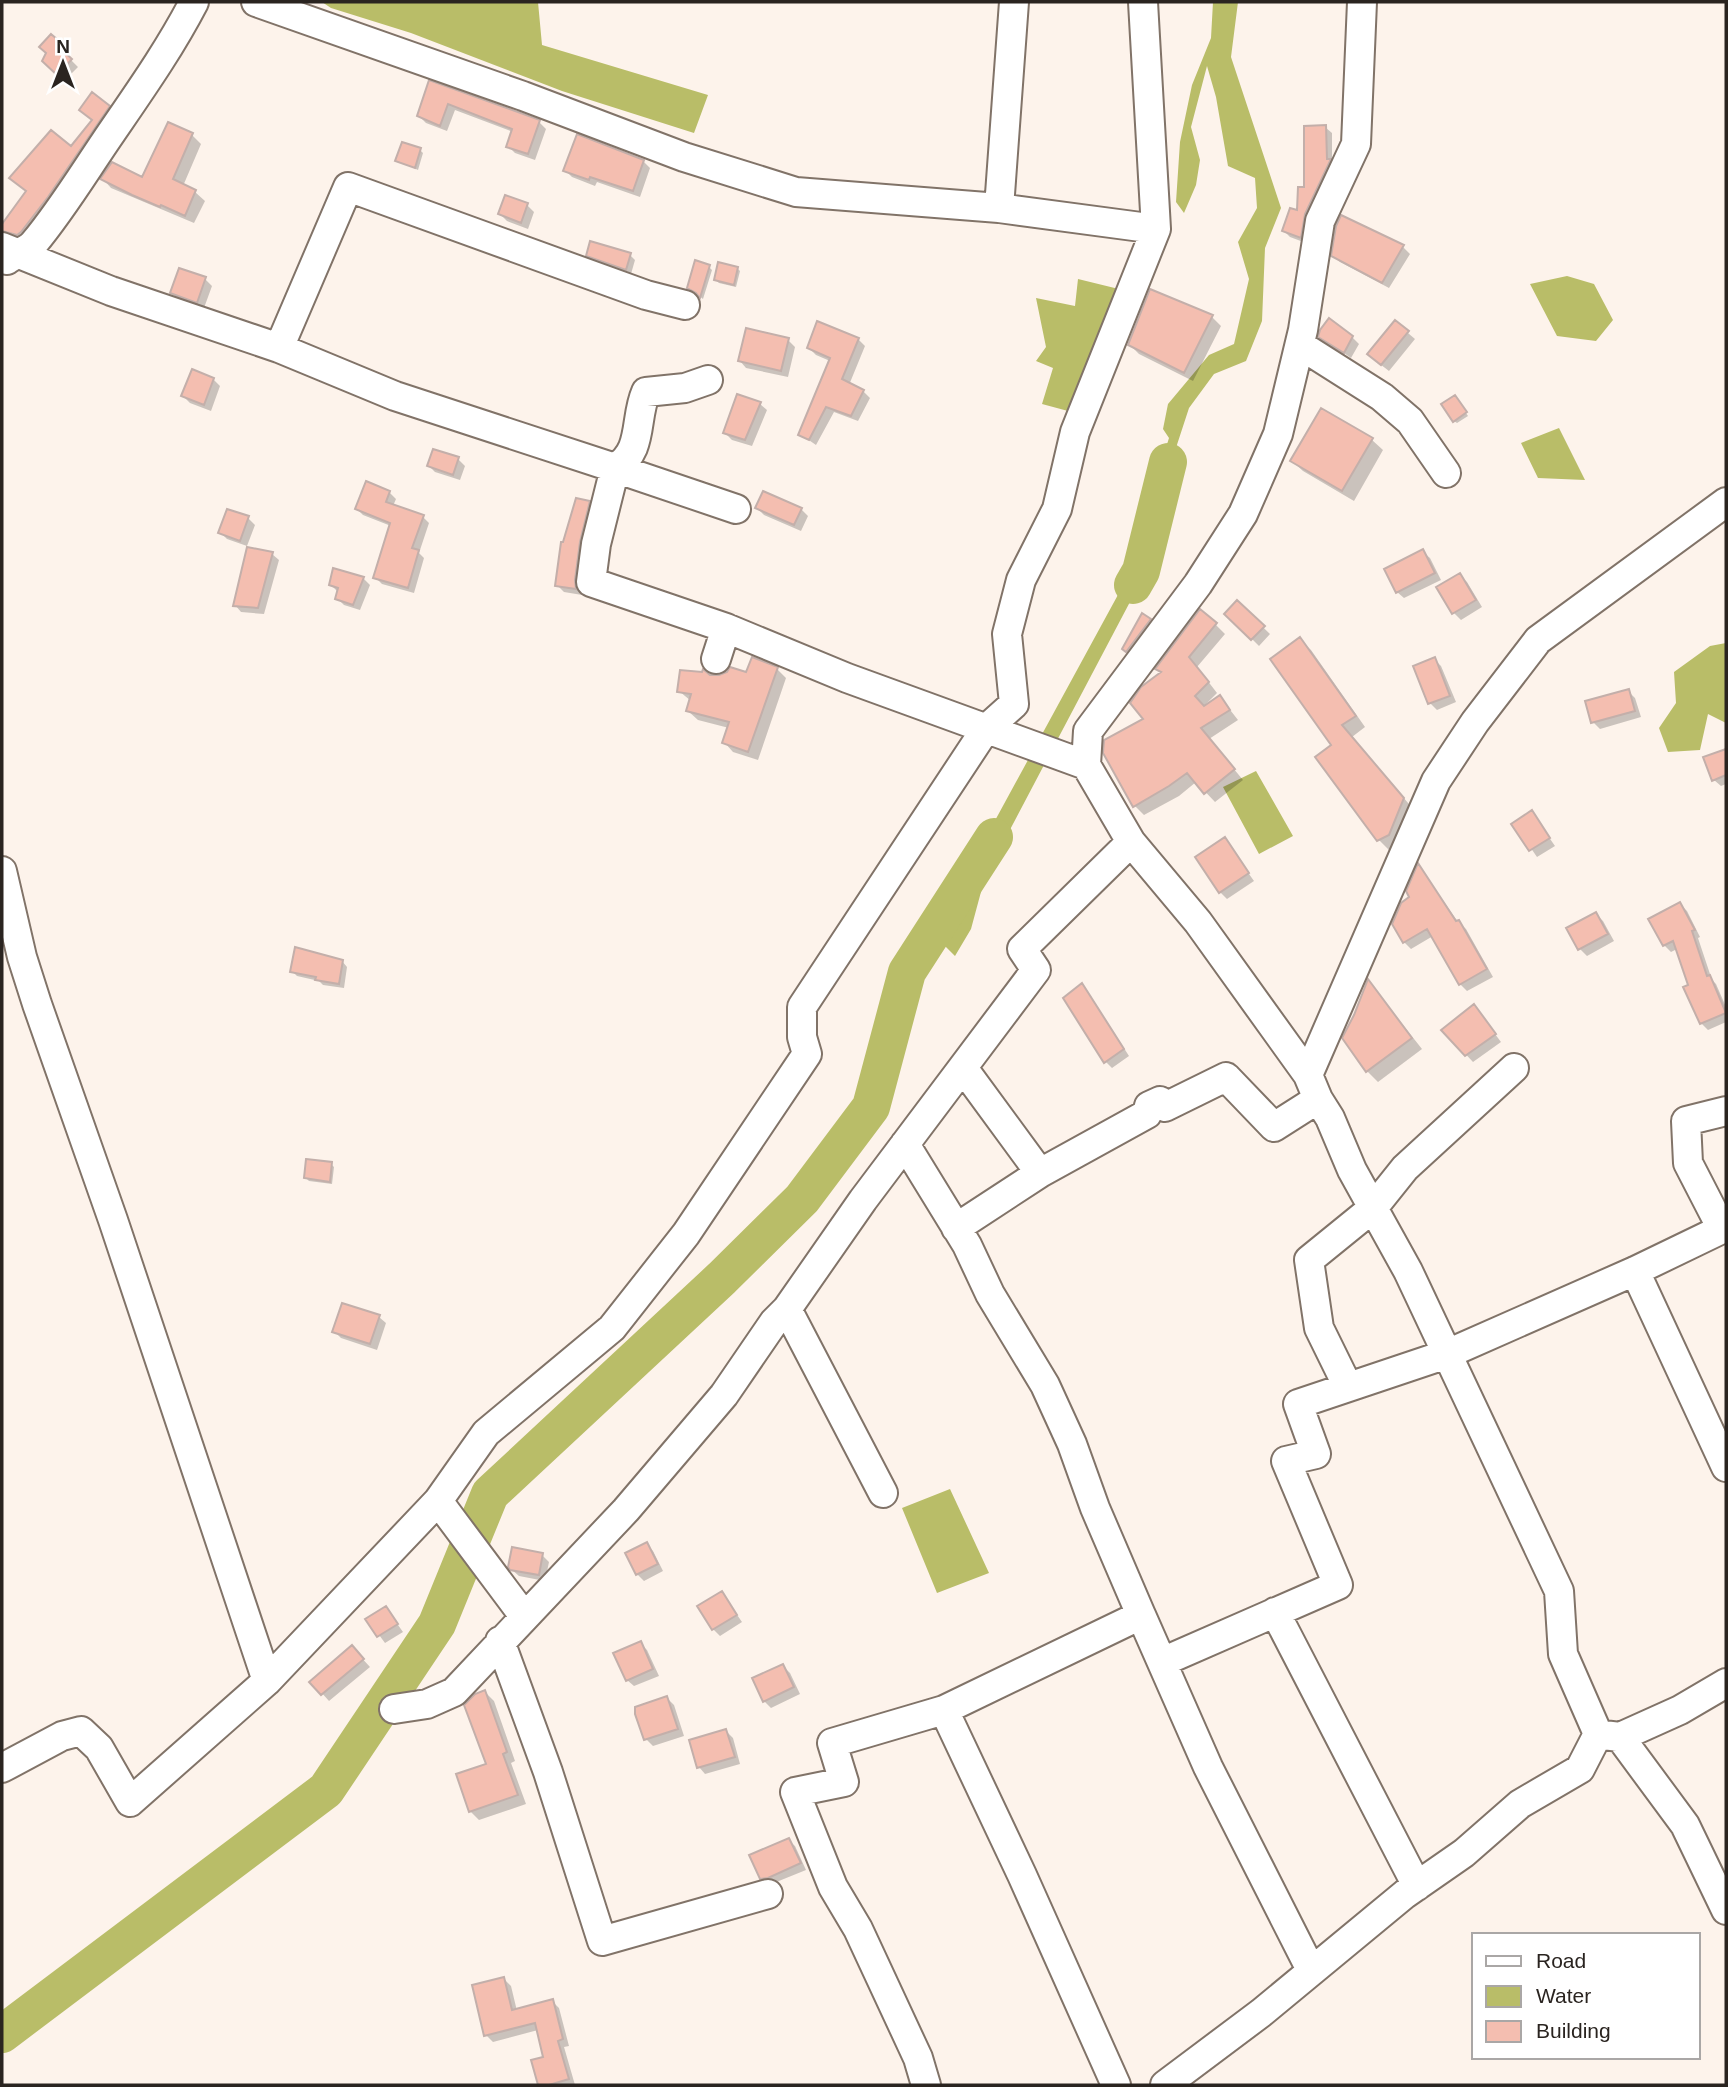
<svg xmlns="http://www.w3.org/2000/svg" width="1728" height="2087" font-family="Arial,sans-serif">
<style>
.water{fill:#b9bd68}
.shadow{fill:#0003}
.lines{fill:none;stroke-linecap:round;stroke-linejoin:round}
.river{stroke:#b9bd68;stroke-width:38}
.building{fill:#f4beb0;stroke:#c3afaa;stroke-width:2}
.minor-casing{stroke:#817368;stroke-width:32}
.minor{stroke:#fff;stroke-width:28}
</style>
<rect width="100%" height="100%" fill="#fdf3eb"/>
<!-- water -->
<path class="water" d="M322 2H538L542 45 708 95 694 133 562 91 411 33 331 8Z
M1213 2H1238L1231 57 1281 208 1265 248 1262 321 1246 361 1214 374 1189 408 1172 460 1170 526 985 877 971 929 955 956 943 944 957 924 967 872 1156 525 1154 485 1169 438 1163 429 1168 404 1209 355 1234 344 1249 279 1238 242 1257 208 1255 178 1228 166 1216 97 1207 66 1191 127 1200 160 1196 185 1184 213 1176 202 1180 142 1192 85 1211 38Z
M1567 276 1594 284 1613 320 1596 341 1557 336 1530 284Z
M1078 279 1131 292 1068 411 1042 404 1053 368 1036 361 1046 347 1036 298 1075 306Z
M1559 428 1585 480 1538 478 1521 443Z
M1726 643V723L1708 714 1700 750 1668 752 1659 728 1676 703 1674 672 1710 646Z
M1256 771 1293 836 1259 854 1223 787Z
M950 1489 989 1573 937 1593 902 1508Z"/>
<!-- shadow -->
<path class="shadow" d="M64 47 71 54 68 57 78 67 65 80 44 61Z
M430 83 539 122 546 129 535 160 515 153 508 146 513 132 455 110 447 131 426 123 419 116Z
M109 107 115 113 26 240 2 236V226L27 191Z
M1325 127 1332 133V162L1306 243 1290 237 1284 231 1299 213Z
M192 135 201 144 183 186 195 192 205 201 194 223 111 188 103 179 143 180Z
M420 150 423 153 418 170 397 160Z
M643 161 650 168 640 197 597 182 595 186 572 177 565 170Z
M527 205 534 212 528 229 507 221 500 214Z
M1403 247 1410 254 1389 288 1340 262 1333 255Z
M588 255H630L635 260 631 274 593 260Z
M709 267 712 270 703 299 689 288Z
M737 268 740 271 736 287 719 283 716 280Z
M205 279 212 286 204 308 179 300 172 293Z
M1151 291 1212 317 1221 326 1193 381 1139 354 1130 345Z
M1395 322 1415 339 1389 371 1376 361Z
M1320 336 1352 337 1359 344 1351 358Z
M858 339 865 346 849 385 863 391 870 398 858 421 834 412 816 445 800 434 830 361 816 355 809 348Z
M788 340 795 347 788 377 746 368 740 361Z
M213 379 220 386 211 411 190 403 183 396Z
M1457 400 1468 416 1457 423 1454 421Z
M760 404 767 410 752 446 732 440 725 433Z
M1322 410 1372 440 1383 450 1354 501 1303 471 1292 461Z
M458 459 465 466 460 480 435 472 429 466Z
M389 492 396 499 393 506 423 517 429 523 419 553 424 558 414 593 382 584 375 577 391 526 363 515 357 509Z
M589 503 596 510 581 588 582 595 564 592 557 585Z
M757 508 801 509 808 516 801 531 764 515Z
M248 518 255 525 247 546 227 539 220 532Z
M1423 552 1430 558 1441 580 1404 598 1397 592Z
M272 554 279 560 264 614 241 612 235 605Z
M1460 576 1467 582 1482 607 1461 620 1454 613 1439 588Z
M363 578 370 585 360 610 344 605 337 598 339 593 331 585Z
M1238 603 1270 634 1259 646 1227 614Z
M1143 616 1157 627 1131 656 1124 649Z
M1216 625 1225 634 1197 667 1217 693 1205 705 1207 707 1220 697 1238 720 1209 739 1243 780 1215 802 1196 782 1179 796 1144 815 1134 805 1146 719 1132 703Z
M1300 640 1311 650 1365 727 1352 737 1414 810 1400 846 1390 851 1379 840 1334 745Z
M1434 659 1441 666 1456 702 1437 710 1430 703Z
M777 669 786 678 758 760 733 752 724 742 729 728 698 720 688 711 691 701 679 691 710 676Z
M1628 691 1635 698 1641 717 1600 729 1593 722Z
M1724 752 1726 754V784L1721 786 1714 780Z
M1532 813 1555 846 1537 857 1514 824Z
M1225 840 1254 881 1227 899 1220 892Z
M1419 866 1458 922 1466 929 1493 977 1467 991 1460 984 1433 936 1411 949 1404 942Z
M1680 904 1687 911 1700 937 1698 938 1712 980 1716 984 1726 1007V1022L1708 1030 1701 1023 1677 949 1671 952 1664 945Z
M1596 914 1603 921 1614 941 1587 956 1580 949Z
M342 961 347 967 344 988 323 985 319 981 297 976 292 971Z
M1369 982 1422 1049 1378 1082 1367 1071Z
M1082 985 1088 992 1129 1056 1112 1068 1106 1062Z
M1474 1006 1501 1042 1473 1062 1443 1030Z
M331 1164 334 1167 332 1184 309 1181 306 1178Z
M379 1317 386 1323 377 1350 341 1338 334 1331Z
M646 1544 653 1551 663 1571 644 1581 637 1574Z
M542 1555 549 1562 545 1581 519 1576 511 1569Z
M722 1593 742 1622 720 1636 713 1629Z
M386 1608 403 1632 385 1643 368 1620Z
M640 1643 647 1650 659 1676 634 1686 627 1680Z
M359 1655 370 1667 329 1701 312 1682Z
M783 1666 790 1673 800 1694 771 1708 764 1701Z
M485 1692 494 1701 515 1761 511 1763 526 1804 479 1820 470 1811 488 1765Z
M667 1698 674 1705 684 1736 653 1746 646 1739Z
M726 1731 733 1738 740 1764 705 1774 699 1767Z
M788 1840 795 1846 806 1870 769 1885 762 1878Z
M504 1979 511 1986 517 2011 552 2001 559 2008 569 2046 564 2047 575 2085H540L533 2061 546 2058 538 2030 493 2042 486 2035Z"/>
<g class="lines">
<!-- river -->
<path class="river" d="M1133 585 1141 571 1168 462
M2 2034 326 1790 437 1624 490 1494 722 1278 802 1199 871 1107 907 972 994 837"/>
</g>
<!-- building -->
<path class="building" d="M51 34 65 46 62 50 72 59 57 75 42 61 46 53 39 47Z
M429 80 540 120 528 154 506 147 512 129 448 104 440 126 417 116Z
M92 92 110 106 48 197 21 232 17 235 2 231V224L26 191 9 178 51 130 71 146 92 120 79 110Z
M168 122 193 133 173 179 196 190 185 216 161 205 160 207 132 195 100 179 112 162 142 177Z
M1326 125 1327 159H1331L1305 214 1301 238 1282 231 1290 208 1297 210 1298 187H1304V126Z
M577 134 644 160 633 191 590 177 589 180 563 171Z
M402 142 421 148 415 168 395 161Z
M505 195 528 203 521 223 498 214Z
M1341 215 1404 245 1382 283 1331 256 1336 226Z
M590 241 631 253 626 270 586 256Z
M695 260 710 265 700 298 696 293 687 288Z
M718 262 738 267 734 285 714 280Z
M179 268 206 277 197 303 170 293Z
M1150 289 1213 315 1184 373 1128 345Z
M1329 318 1353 336 1344 353 1318 337 1320 330Z
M1395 320 1409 331 1381 365 1367 354Z
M817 321 859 338 842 379 864 390 851 416 826 407 809 440 798 435 830 358 807 348Z
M746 328 789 338 781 371 738 361Z
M192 369 214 378 204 405 181 396Z
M737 394 761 402 745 440 723 433Z
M1455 395 1467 412 1453 422 1441 404Z
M1321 408 1373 438 1342 491 1290 461Z
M433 449 459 457 453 475 427 466Z
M366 481 390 491 386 502 424 515 412 548 419 550 408 588 373 578 390 523 355 509Z
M763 491 802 508 794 525 755 508Z
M576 498 590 501 580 542 575 580 576 589 555 586 561 542H563Z
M227 509 249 516 240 541 218 533Z
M247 547 273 552 258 608 233 606Z
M1423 549 1435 573 1396 593 1384 569Z
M333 568 364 577 353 605 335 599 338 588 329 585Z
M1460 573 1476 600 1452 614 1436 587Z
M1237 600 1265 626 1251 640 1224 614Z
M1200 609 1217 623 1189 657 1209 682 1195 696 1204 706 1220 695 1230 710 1201 728 1235 769 1204 794 1187 773 1169 786 1133 807 1103 753 1104 740 1143 719 1130 703 1141 687 1161 672 1155 669Z
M1142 613 1151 619 1126 652 1122 649Z
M1300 637 1356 716 1342 725 1404 798 1389 835 1377 841 1315 757 1331 745 1270 659Z
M752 657 778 667 748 752 722 743 729 722 686 711 691 694 677 692 680 670 702 672 703 669 710 675H719L727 672 730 667 746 672Z
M1435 657 1450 696 1428 704 1413 666Z
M1629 689 1635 711 1591 723 1585 701Z
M1726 749V775L1712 781 1703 757Z
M1532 810 1550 838 1529 851 1511 824Z
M1225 837 1249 873 1219 893 1195 857Z
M1418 863 1456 921 1459 920 1487 969 1459 985 1427 929 1403 943 1392 924 1401 903 1409 897 1406 891Z
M1680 902 1695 930 1692 931 1707 976 1710 975 1726 1013 1700 1024 1683 987 1688 985 1673 941 1663 946 1648 919Z
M1596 912 1608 934 1578 950 1566 928Z
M295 947 343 960 339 984 315 980 316 977 290 972Z
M1368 979 1412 1038 1366 1072 1342 1038 1354 1015Z
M1082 983 1124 1049 1104 1063 1063 998Z
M1474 1004 1496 1034 1465 1056 1441 1030Z
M306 1159 332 1162 330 1182 304 1178Z
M342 1303 380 1315 370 1344 332 1332Z
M647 1542 658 1564 636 1575 625 1553Z
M512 1547 543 1553 539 1575 510 1570 508 1567Z
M722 1591 737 1615 712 1630 697 1606Z
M386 1606 398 1624 377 1637 365 1619Z
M641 1641 653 1669 626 1681 613 1653Z
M352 1645 364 1659 321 1695 309 1682Z
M783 1664 794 1687 763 1702 752 1678Z
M485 1690 507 1752 503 1754 518 1795 469 1812 456 1774 486 1764 464 1705 475 1694Z
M667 1696 678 1729 644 1740 635 1714V1707Z
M726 1729 735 1757 697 1768 689 1740Z
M789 1838 801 1863 768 1878 760 1879 749 1855Z
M504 1977 512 2010 553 1999 563 2039 558 2041 569 2079 549 2085H538L531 2060 543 2057 535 2023 484 2036 472 1985Z"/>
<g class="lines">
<!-- minor casing -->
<g class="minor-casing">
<path id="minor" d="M256 2 523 96 684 157 796 192 999 208 1156 229
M999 208 1014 2
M2 247 111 291 279 348 395 396 615 468 596 544 591 582 726 628
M7 260C15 253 28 251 34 243 60 212 82 176 105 142 137 95 168 52 194 2
M1300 345 1382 397 1410 421 1446 473
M279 348 348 187 646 295 685 305
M708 380 685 388 646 392C634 419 644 451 615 468L736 509
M716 659 726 628 847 678 1086 765
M2 871 22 957 37 1004 113 1220 267 1681
M1308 1075 1436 781 1475 722 1538 640 1726 502
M905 1144 967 1245 990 1294 1045 1385 1072 1444 1095 1508 1141 1615
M1040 1173 1147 1114 1149 1106 1160 1101 1165 1107 1226 1077 1274 1127 1318 1099
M956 1228 1040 1173 963 1068
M1635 1271 1726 1467
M787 1309 883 1493
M1348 1387 1319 1328 1309 1260 1373 1208 1405 1168 1514 1068
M438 1501 524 1616
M1275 1612 1417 1886
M500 1641 548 1772 602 1941 768 1894
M1162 1662 1338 1585 1286 1461 1316 1454 1298 1404 1447 1354 1635 1271 1722 1229 1688 1163 1686 1121 1726 1111
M394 1709 427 1704 454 1692 626 1510 724 1395 774 1322 787 1309 863 1200 1036 970 1022 949 1131 842
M944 1710 1022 1875 1116 2085
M1603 1735 1620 1737 1680 1710 1726 1683
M1620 1737 1685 1825 1726 1910
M2 1768 62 1736 81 1731 99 1748 130 1802 267 1681 438 1501 486 1433 612 1328 686 1234 807 1054 802 1037V1007L985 730 1014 704 1007 634 1021 580 1057 509 1075 432 1156 229 1143 2
M926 2085 918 2058 858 1929 833 1887 795 1792 844 1782 832 1743 944 1710 1141 1615 1208 1767 1311 1970
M1165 2085 1261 2013 1405 1894 1464 1853 1520 1804 1580 1769 1598 1734 1563 1654 1559 1591 1408 1271 1352 1170 1330 1118 1318 1099 1308 1075 1198 922 1131 842 1086 765 1088 731 1198 584 1243 514 1278 434 1303 330 1320 221 1356 144 1362 2"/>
</g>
<!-- minor -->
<use href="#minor" class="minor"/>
</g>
<!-- border -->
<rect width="1728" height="2087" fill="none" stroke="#2a2420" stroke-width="7"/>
<!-- legend -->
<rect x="1472" y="1933" width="228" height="126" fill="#ffffff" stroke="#aaa7a6" stroke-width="2"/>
<rect x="1486" y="1956" width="35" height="10" fill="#ffffff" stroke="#aaa7a6" stroke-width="2"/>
<text x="1536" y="1968" font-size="21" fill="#2a2420">Road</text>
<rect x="1486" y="1986" width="35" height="21" fill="#b9bd68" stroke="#aaa7a6" stroke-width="2"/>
<text x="1536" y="2003" font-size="21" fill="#2a2420">Water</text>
<rect x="1486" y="2021" width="35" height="21" fill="#f4beb0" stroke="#aaa7a6" stroke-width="2"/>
<text x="1536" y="2038" font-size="21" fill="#2a2420">Building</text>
<!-- north arrow -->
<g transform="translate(63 63)" stroke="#ffffff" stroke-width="5" paint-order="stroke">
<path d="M0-5L12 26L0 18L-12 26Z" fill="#2a2420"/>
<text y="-10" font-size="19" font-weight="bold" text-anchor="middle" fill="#2a2420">N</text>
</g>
</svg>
